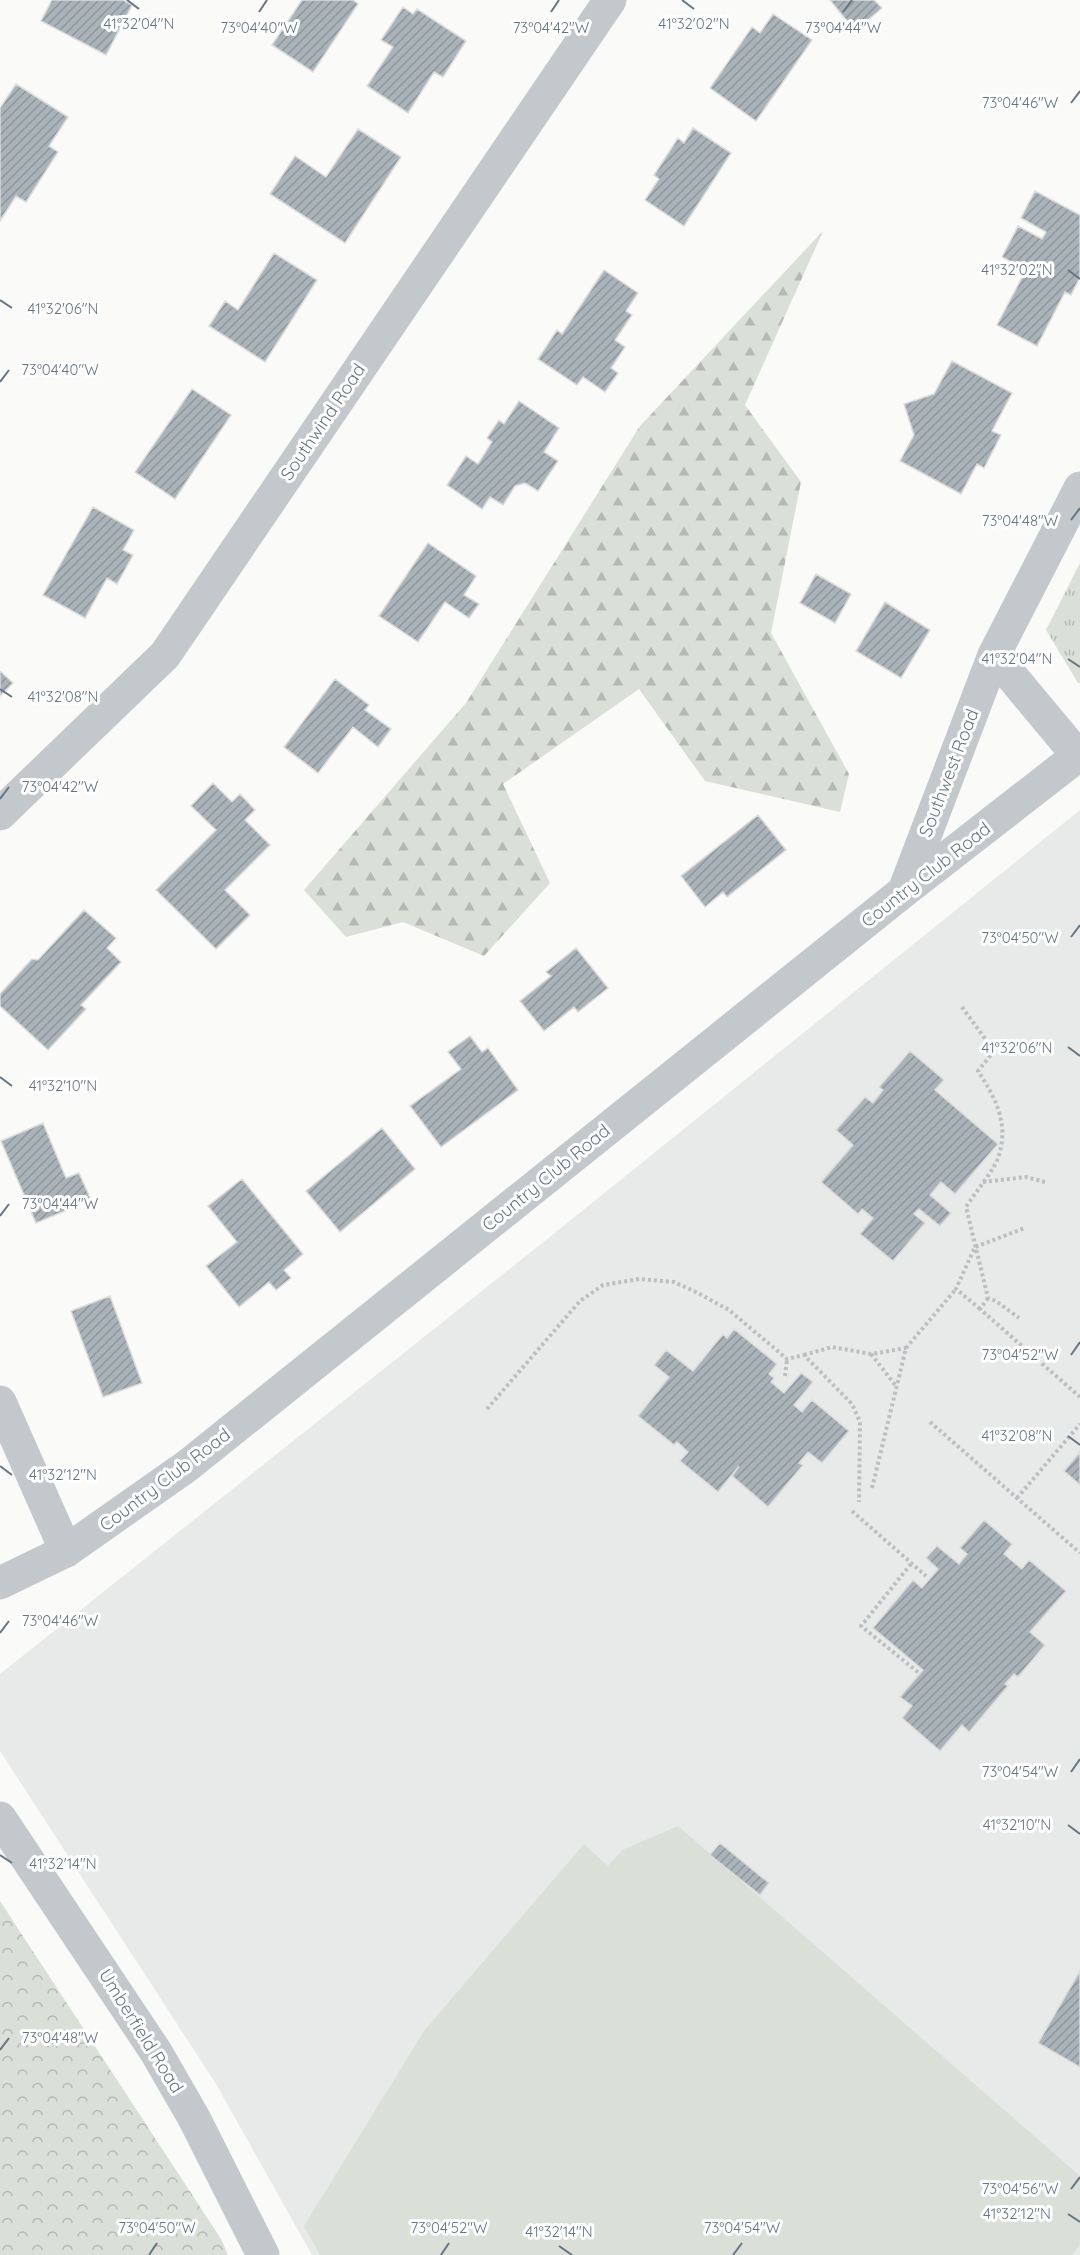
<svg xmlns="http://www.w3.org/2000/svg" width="1080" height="2255" font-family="Quicksand,sans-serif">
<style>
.built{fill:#e8e9e9}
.grass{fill:url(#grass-tufts)}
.forest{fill:url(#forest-firs)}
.park{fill:url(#park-crowns)}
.pitch{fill:#dadfd7}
.building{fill:url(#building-hatch);stroke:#dcdcda;stroke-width:1.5}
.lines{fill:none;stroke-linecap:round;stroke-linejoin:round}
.path{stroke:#bbbfc2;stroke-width:4;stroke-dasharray:3 3;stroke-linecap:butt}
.minor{stroke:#c3c8cc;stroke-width:33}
.tertiary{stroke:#c3c8cc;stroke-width:33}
.ticks{fill:none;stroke:#657683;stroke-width:2}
.labels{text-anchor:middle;stroke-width:6;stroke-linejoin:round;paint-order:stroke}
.street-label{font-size:18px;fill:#657683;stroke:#fff}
.ticks-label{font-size:15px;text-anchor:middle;fill:#657683;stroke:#fff;stroke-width:6;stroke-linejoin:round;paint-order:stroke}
</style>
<defs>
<pattern id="grass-tufts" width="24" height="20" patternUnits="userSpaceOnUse" patternTransform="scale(1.5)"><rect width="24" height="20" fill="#dadfd7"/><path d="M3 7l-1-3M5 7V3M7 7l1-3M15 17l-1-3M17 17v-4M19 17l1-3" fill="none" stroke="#b4b9b4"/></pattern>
<pattern id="forest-firs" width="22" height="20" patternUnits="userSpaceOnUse" patternTransform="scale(1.5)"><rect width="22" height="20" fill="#dadfd7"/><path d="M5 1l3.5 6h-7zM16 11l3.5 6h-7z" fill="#b4b9b4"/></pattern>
<pattern id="park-crowns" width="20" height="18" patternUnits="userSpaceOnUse" patternTransform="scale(1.5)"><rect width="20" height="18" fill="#dadfd7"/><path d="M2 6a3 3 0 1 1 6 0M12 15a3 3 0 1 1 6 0" fill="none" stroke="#b4b9b4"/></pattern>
<pattern id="building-hatch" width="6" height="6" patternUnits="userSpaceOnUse" patternTransform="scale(1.5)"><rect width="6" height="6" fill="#aab3b9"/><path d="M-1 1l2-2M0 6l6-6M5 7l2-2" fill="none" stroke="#8e969c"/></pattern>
</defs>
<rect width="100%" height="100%" fill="#fafaf8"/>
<!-- built -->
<path class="built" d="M1080 810V2255H312L216 2084 0 1751V1674L546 1240Z"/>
<!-- grass -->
<path class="grass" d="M1080 563V683H1078L1046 630Z"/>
<!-- forest -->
<path class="forest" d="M823 231 745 405 801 482 771 633 849 774 840 812 705 781 639 689 503 784 550 883 484 956 403 922 346 937 304 890 466 703 640 426Z"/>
<!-- park -->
<path class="park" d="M0 1901 221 2239 228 2255H0Z"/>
<!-- pitch -->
<path class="pitch" d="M678 1826 1080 2176V2244L1072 2255H320L304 2226 424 2031 584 1844 608 1866 622 1850Z"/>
<!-- building -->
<path class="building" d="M52 0H123L132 5 106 55 41 21Z
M302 0H353L358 4 313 72 272 45Z
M830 0H874L882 8 855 31Z
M403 7 413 14 417 9 466 41 443 77 434 72 408 113 367 86 393 47 381 40Z
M773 14 812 40 756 121 710 88 752 27 760 33Z
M16 84 68 117 49 146 58 152 26 202 16 196 0 221V108Z
M693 128 731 153 684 226 645 200 659 179 654 175 678 138 684 143Z
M358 129 401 157 345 243 270 194 295 156 326 177Z
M1035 191 1080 215V277L1071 295 1065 292 1037 346 997 325 1026 270 1002 257 1018 226 1042 239 1046 232 1021 218Z
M274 253 317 280 265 362 209 326 225 301 238 310Z
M604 270 638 293 626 311 632 315 615 340 625 347 611 368 618 373 605 392 583 377 577 385 538 359 557 330 562 334Z
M952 361 1012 393 992 431 1001 435 984 468 977 464 961 494 900 461 914 435 904 404 934 394Z
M192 389 231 415 175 499 135 472Z
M519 401 559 428 544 452 558 461 538 491 525 483 515 486 503 505 490 497 482 509 447 485 466 456 478 464 492 442 487 438 499 420 504 424Z
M93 507 134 530 123 550 133 555 117 584 107 578 85 618 43 595Z
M428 543 476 576 464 595 479 604 469 618 445 602 418 642 379 616Z
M816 574 851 594 835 623 800 603Z
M885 602 930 630 901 678 856 651Z
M0 671 13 683 0 696Z
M335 679 369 705 365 710 391 729 378 747 353 727 318 773 284 747Z
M213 783 232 802 240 794 255 810 245 820 270 845 225 890 250 915 216 949 156 890 216 830 191 806Z
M758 815 786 850 727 897 723 892 705 907 681 876Z
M84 910 116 938 107 948 121 962 81 1005 86 1009 48 1050 0 1006V994L32 959 38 960Z
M576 948 608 988 578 1012 574 1007 544 1031 520 1001 551 976 546 972Z
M470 1036 482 1052 488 1048 518 1090 441 1147 410 1106 461 1069 448 1052Z
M910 1051 944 1080 935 1090 998 1144 955 1194 941 1182 930 1195 951 1213 940 1226 919 1209 914 1214 925 1223 893 1261 860 1234 873 1218 862 1209 858 1214 821 1182 853 1145 836 1130 865 1097 873 1103 883 1090 879 1087Z
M43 1123 66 1178 79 1173 91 1200 36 1223 1 1141Z
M382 1128 415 1169 340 1232 306 1191Z
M242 1179 303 1254 284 1270 291 1278 276 1290 269 1282 239 1307 206 1266 237 1242 208 1206Z
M110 1296 142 1383 103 1397 71 1311Z
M734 1329 777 1364 769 1374 774 1378 771 1382 784 1393 801 1373 813 1382 794 1405 802 1412 812 1400 849 1431 822 1463 808 1452 799 1463 803 1465 768 1507 732 1476 739 1466 718 1492 680 1461 688 1452 677 1442 674 1445 638 1416 669 1377 654 1365 666 1350 693 1371 723 1334 727 1338Z
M1080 1452V1485L1064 1471Z
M984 1520 1012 1544 1004 1554 1022 1569 1029 1560 1066 1591 1030 1632 1045 1645 1018 1677 1014 1674 1005 1684 1008 1686 969 1732 962 1725 940 1751 902 1718 912 1706 900 1697 923 1670 873 1628 913 1580 922 1588 938 1569 926 1558 937 1546 959 1564 967 1554 960 1548Z
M720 1843 769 1883 760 1895 710 1855Z
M1080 1971V2067L1038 2043Z"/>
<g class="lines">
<!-- path -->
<path class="path" d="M962 1007 994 1051 978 1071C995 1097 1009 1123 999 1155 996 1168 974 1194 966 1207L988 1298 996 1301 1019 1318
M983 1182 1026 1177 1045 1182
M988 1298 980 1309 1080 1397
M980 1309 956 1289 975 1247 1025 1228
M871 1354 896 1386
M804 1355 832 1347 871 1354 906 1348
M785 1376 787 1359
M487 1409 580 1301 603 1285 639 1279 674 1282 694 1291 729 1310 787 1359 804 1355 852 1404 860 1422 859 1502
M930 1422 1080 1553
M872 1488 906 1348 956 1289
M1017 1498 1080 1424
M852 1511 926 1576
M911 1564 861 1626 919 1673"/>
<!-- minor -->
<path class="minor" d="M994 655 1078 756
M0 814 165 655 610 0
M904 891 994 655 1080 488
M0 1402 66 1551
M0 1818 156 2052 194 2118 263 2255"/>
<!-- tertiary -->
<path class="tertiary" d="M0 1583 66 1551 187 1466 904 891 1080 754"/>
</g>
<!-- ticks -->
<path class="ticks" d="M127 0 139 9M682 0 694 9M259 12 267 0M551 12 559 0M843 12 852 0M1071 103 1080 91M1068 270 1080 279M0 300 12 308M0 382 9 370M1071 520 1080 508M1068 659 1080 667M0 689 12 697M0 799 9 787M1071 937 1080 925M1068 1047 1080 1056M0 1077 12 1086M0 1216 9 1204M1071 1355 1080 1342M1068 1436 1080 1445M0 1466 12 1475M0 1633 9 1621M1071 1772 1080 1759M1068 1825 1080 1834M0 1855 12 1863M0 2050 9 2038M1071 2189 1080 2177M1068 2214 1080 2222M559 2246 572 2255M149 2255 157 2243M441 2255 449 2243M733 2255 742 2243"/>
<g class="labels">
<!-- street labels -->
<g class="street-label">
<text transform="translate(323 422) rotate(-56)" y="6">Southwind Road</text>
<text transform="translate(949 773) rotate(-69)" y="6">Southwest Road</text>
<text transform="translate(926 875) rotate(-38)" y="6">Country Club Road</text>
<text transform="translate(546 1178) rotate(-39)" y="6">Country Club Road</text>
<text transform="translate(165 1480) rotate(-37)" y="6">Country Club Road</text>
<text transform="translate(141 2031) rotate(58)" y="6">Umberfield Road</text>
</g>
</g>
<g class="ticks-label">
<text x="139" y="29">41°32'04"N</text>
<text x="694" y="29">41°32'02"N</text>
<text x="259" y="33">73°04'40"W</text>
<text x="551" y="33">73°04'42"W</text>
<text x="843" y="33">73°04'44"W</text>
<text x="1020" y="108">73°04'46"W</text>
<text x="1017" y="275">41°32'02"N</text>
<text x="63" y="314">41°32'06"N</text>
<text x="60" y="375">73°04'40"W</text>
<text x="1020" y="526">73°04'48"W</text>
<text x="1017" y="664">41°32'04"N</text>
<text x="63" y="702">41°32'08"N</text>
<text x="60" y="792">73°04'42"W</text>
<text x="1020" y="943">73°04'50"W</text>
<text x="1017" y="1053">41°32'06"N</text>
<text x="63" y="1091">41°32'10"N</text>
<text x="60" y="1209">73°04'44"W</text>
<text x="1020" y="1360">73°04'52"W</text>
<text x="1017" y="1441">41°32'08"N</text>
<text x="63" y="1480">41°32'12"N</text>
<text x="60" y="1626">73°04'46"W</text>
<text x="1020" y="1777">73°04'54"W</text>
<text x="1017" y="1830">41°32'10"N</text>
<text x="63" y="1869">41°32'14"N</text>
<text x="60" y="2043">73°04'48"W</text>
<text x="1020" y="2194">73°04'56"W</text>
<text x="1017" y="2219">41°32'12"N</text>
<text x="157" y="2233">73°04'50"W</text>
<text x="449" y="2233">73°04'52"W</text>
<text x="742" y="2233">73°04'54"W</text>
<text x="559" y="2237">41°32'14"N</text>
</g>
</svg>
